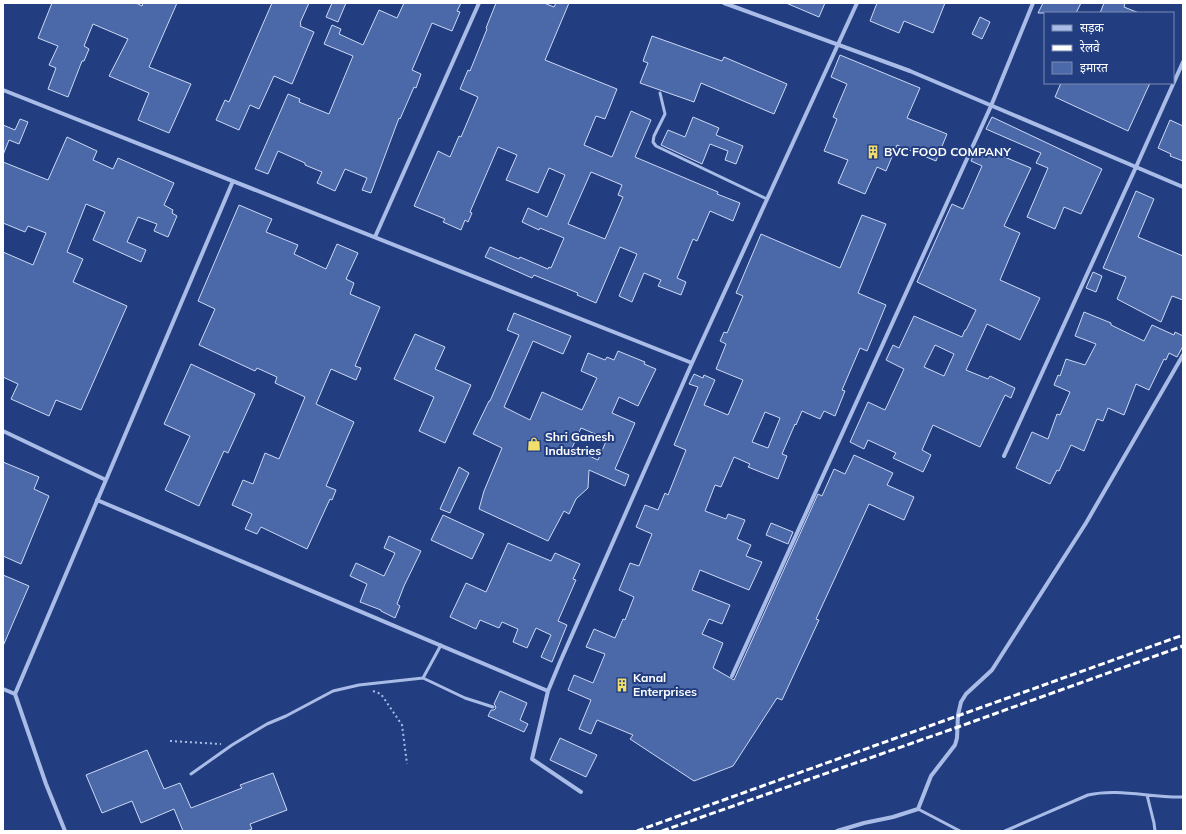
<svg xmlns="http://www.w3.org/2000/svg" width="1186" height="834" font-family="Mulish,'Noto Sans Devanagari',sans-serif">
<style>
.building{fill:#4b68a9;stroke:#ccd9f5;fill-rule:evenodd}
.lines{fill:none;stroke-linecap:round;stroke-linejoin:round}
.path{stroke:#a9bce7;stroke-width:2;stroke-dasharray:2 3;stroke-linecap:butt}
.lane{stroke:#a9bce7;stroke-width:3}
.street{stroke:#a9bce7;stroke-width:4}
.rail{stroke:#fff;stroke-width:3;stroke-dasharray:7 3;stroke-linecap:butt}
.labels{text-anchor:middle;stroke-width:4;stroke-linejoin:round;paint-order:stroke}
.poi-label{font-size:12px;font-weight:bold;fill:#fff;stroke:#233e80;text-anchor:start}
</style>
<rect width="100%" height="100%" fill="#233e80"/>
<!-- building -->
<path class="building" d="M52 3H136L142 6 143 3H177L149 67 191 84 169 133 138 120 149 93 109 76 128 39 93 24 84 46 89 49 84 61H82L68 97 48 89 56 68 49 65 58 46 38 38Z
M272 3H309L300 23 301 24 300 26 314 32 292 84 274 76 259 109 250 105 239 130 216 120 225 100 229 102Z
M332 3H346L338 22 326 17Z
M404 3H461L457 11 460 12 452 31 432 23 412 70 421 74 416 88 414 87 400 119 399 118 371 193 362 190 367 178 345 169 335 191 317 183 322 172 305 165V163L278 151 268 174 255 169 288 94 300 99 299 102 329 114 353 56 324 44 332 25 341 29 339 34 363 45 379 10 397 18Z
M496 3H544L554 7 556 3H569L545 60 617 89 605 119 596 116 584 145 612 157 631 111 651 120 635 157 718 192 717 194 740 203 733 221 710 211 697 241 693 239 677 278 686 282 681 295 658 286 661 280 644 273 632 302 619 296 637 254 620 247 596 303 577 295 578 293 534 275 532 278 485 257 490 247 519 259 520 257 548 269 549 267 551 268 564 238 540 228 539 230 522 222 528 208 547 217 565 175 549 168 538 193 521 186 506 180 517 155 498 147 470 212 472 213 468 222 465 220 461 230 443 222 445 219 414 206 438 151 450 157 459 136 461 137 478 97 460 89 468 70 470 71 487 29 486 28ZM591 172 622 185 618 195 623 197 605 239 568 224Z
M786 3H825L819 17Z
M877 3H945L933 33 904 21 899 33 870 21Z
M1043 3H1081L1076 13H1038Z
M1104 3H1125L1124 7 1139 13H1100Z
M980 17 990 22 982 39 972 34Z
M652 36 722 61 724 57 787 84 774 114 701 83 694 102 640 83 648 63 643 61Z
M840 55 920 88 907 118 947 134 936 161 897 145 886 171 877 167 865 194 838 183 848 160 824 151 837 119 833 117 847 84 831 77Z
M1061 83H1150L1128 131 1055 97Z
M693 117 719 128 716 135 743 146 736 164 725 160 728 151 710 144 702 164 661 145 668 130 685 137Z
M992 117 1102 169 1081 214 1064 207 1055 229 1027 217 1048 168 1036 163 1041 153 986 129Z
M20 119 28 122 19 144 9 140 3 155V125L15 130Z
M1170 120 1183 126V161L1170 156 1171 154 1158 148Z
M67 137 97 151 93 160 113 169 118 158 174 183 164 205 173 210 172 213 177 216 168 237 154 231 157 224 138 217 127 242 146 250 141 262 93 240 105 212 86 204 67 252 83 259 73 282 127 306 81 410 56 400 49 416 11 399 18 384 3 377V252L33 265 46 233 28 226 25 232 3 223V162L48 180Z
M978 146 1031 168 1004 226 1020 233 1000 280 1040 298 1020 340 987 324 966 370 988 379 990 376 1015 388 1011 398 1005 395 980 447 933 425 922 450 931 455 923 472 893 458 896 453 868 440 864 449 850 442 868 402 885 410 904 369 886 360 893 345 899 348 914 316 962 337 965 330H966L976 310 917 282 952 204 963 209 982 166 971 161ZM935 345 954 354 944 376 924 367Z
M1136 191 1154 199 1138 237 1183 256V300L1172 296 1161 322 1117 299 1126 277 1103 268Z
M239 205 272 219 266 232 298 245 294 254 326 269 337 244 358 253 346 279 354 283 350 294 380 307 355 366 361 368 356 380 331 369 316 404 354 422 326 486 336 490 332 500 330 499 307 549 261 527 257 534 245 529 252 514 232 505 243 480 253 484 265 453 279 459 305 397 275 383 277 377 257 368 255 371 199 345 215 309 198 301Z
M862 215 886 224 858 293 886 305 867 351 860 348 842 390 845 391 835 416 824 411 820 419 802 411 796 425 795 424 782 454 787 456 778 479 748 467 750 464 734 457 721 487 715 485 705 511 726 519 728 514 745 520 737 539 751 545 746 556 762 562 749 590 700 570 692 590 730 605 722 624 709 619 702 634 723 643 713 668 734 680 818 494 822 496 834 469 845 474 854 455 893 473 887 485 914 497 904 520 869 504 816 619 819 620 782 700 777 698 733 766 694 781 630 739 633 735 597 720 591 734 579 729 591 700 568 690 574 675 593 683 605 654 586 647 594 629 615 638 623 619 625 620 634 597 619 590 630 563 639 566 652 534 636 527 645 505 658 510 665 493 668 495 686 450 674 445 698 387 689 384 694 374 703 378 704 375 715 380 704 405 728 415 743 380 716 369 726 344 720 341 724 332 727 333 743 296 736 293 761 234 840 268ZM765 412 780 418 768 448 752 442Z
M1093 272 1102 276 1096 292 1086 288Z
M1084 312 1111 323V325L1144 341 1152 325 1174 335 1175 332 1183 336V346L1177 357 1169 353 1166 360 1164 359 1149 390 1136 384 1124 415 1108 408 1103 421 1097 419 1084 451 1071 445 1059 471 1057 470 1050 484 1016 468 1032 432 1048 439 1057 414 1060 415 1070 392 1054 385 1058 375 1060 376 1066 359 1085 365 1096 344 1075 336Z
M514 313 571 336 563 354 533 341 504 407 530 420 542 392 582 410 597 378 581 371 588 353 605 360 607 357 614 360 618 351 645 362 644 364 656 369 638 406 619 397 612 413 635 423 615 469 629 475 625 486 589 470 588 488 576 499 569 514 564 511 548 541 479 509 484 491 502 448 473 434 489 401H490L519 335 507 330ZM581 428 607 439 598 460 572 448Z
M415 334 445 347 435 369 471 385 445 443 419 431 434 397 394 379Z
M191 364 255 394 228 453 224 451 199 506 165 490 190 436 164 424Z
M3 462 39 477 34 489 49 496 21 564 3 556Z
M459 467 469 473 450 513 440 509Z
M443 515 484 534 472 559 431 540Z
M771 523 793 532 788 544 766 535Z
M389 536 421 551 404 586 397 604 400 606 395 618 381 611V610L360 602 367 584 350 576 356 563 384 576 395 553 384 548Z
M508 543 551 561 555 553 580 564 573 579 576 580 558 621 567 625 552 662 541 657 551 635 536 628 527 648 513 642 518 629 502 622 499 628 480 620 476 629 450 617 466 583 486 592Z
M3 575 29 586 3 646Z
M500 691 527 703 520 720 528 724 524 732 488 716 491 710H494L496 708 495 705 494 704Z
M560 738 597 755 586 777 550 760Z
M147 750 164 789 180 783 191 808 242 788 240 785 273 773 287 810 250 824 252 829 247 831H183L174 809 141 823 132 801 102 813 86 775Z"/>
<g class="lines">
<!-- path -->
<path class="path" d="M373 691 381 694 402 725 407 764
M170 741 221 744"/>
<!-- lane -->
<path class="lane" d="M660 93 665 114 654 136 653 142 656 146 767 199
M441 645 423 678 465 698 493 707
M191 774 232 745 267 724 286 716 333 691 359 685 423 678
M1147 795 1154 823 1155 831
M918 809 960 831
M1005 831 1088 795C1119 788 1151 798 1183 797"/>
<!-- street -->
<path class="street" d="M724 3 910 71 1183 187
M3 90 692 363
M375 237 479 3
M3 431 106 480
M1004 456 1136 167 1183 62
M97 500 548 691
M732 676 991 106 1033 3
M3 689 15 694
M581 792 532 759 548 691 560 662 692 363 857 3
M65 831 46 784 15 694 233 181
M837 831 864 823 893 817 918 809 931 776 955 745 957 738 958 715 961 702 966 694 992 670 1086 523 1183 355"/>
<!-- rail -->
<path class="rail" d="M637 831 1183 635
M662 831 958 727 1183 646"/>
</g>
<!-- icons -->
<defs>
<g id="building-bare" transform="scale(1.08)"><path d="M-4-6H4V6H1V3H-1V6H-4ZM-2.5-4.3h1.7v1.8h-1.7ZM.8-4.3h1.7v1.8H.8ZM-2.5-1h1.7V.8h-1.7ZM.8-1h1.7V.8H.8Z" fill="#f2de6c" stroke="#233e80" stroke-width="2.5" paint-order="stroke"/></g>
<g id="shop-bare" transform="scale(1.08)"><path d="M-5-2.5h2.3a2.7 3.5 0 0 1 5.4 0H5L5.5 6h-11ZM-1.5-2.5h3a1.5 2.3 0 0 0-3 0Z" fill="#f2de6c" stroke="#233e80" stroke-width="2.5" paint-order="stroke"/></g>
</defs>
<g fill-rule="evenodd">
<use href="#building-bare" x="873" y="152"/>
<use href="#shop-bare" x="534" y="444"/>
<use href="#building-bare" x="622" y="685"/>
</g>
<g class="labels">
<!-- poi labels -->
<g class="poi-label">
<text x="884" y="156">BVC FOOD COMPANY</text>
<text x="545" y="441">Shri Ganesh<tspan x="545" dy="14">Industries</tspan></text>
<text x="633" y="682">Kanal<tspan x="633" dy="14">Enterprises</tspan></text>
</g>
</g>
<!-- border -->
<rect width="1186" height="834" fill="none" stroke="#ffffff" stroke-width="8"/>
<!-- legend -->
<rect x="1044" y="12" width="130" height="72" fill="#233e80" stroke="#7b8bb3"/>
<rect x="1052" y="25" width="20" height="6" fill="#a9bce7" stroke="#7b8bb3"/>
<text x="1080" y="32" font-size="12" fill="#ffffff">सड़क</text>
<rect x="1052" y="45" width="20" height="6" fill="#ffffff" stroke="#7b8bb3"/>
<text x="1080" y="52" font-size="12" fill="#ffffff">रेलवे</text>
<rect x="1052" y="62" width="20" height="12" fill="#4b68a9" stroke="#7b8bb3"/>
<text x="1080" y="72" font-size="12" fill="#ffffff">इमारत</text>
</svg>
